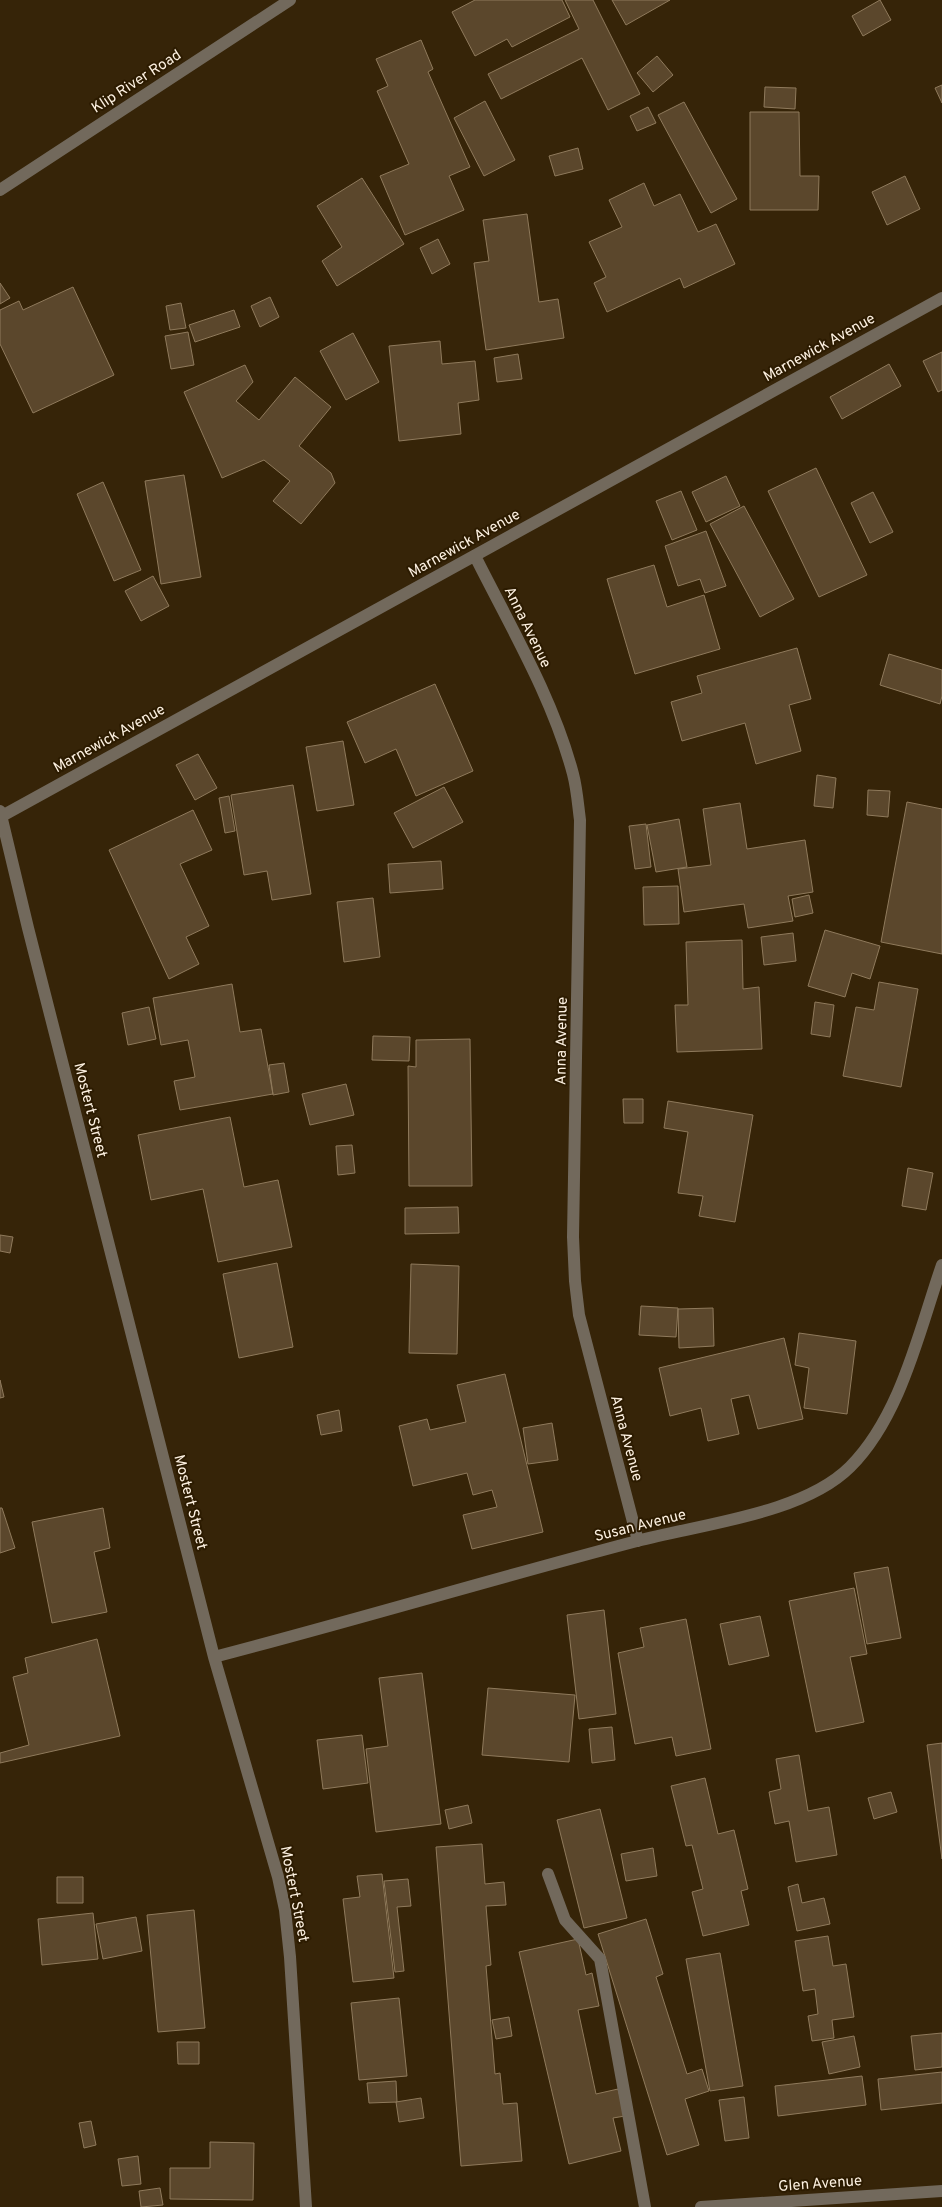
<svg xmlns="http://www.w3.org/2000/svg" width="942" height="2207" font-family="Overpass,sans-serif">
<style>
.building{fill:#5b472c;stroke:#8f7a5c}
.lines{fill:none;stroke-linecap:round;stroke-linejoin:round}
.service{stroke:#72695c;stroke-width:12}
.minor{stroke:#72695c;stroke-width:12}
.labels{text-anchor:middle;stroke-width:4;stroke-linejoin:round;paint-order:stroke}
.street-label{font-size:15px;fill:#fdf1e1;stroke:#2c1b00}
</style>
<rect width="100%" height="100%" fill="#362408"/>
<!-- building -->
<path class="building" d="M475 0H562L570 17 512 47 507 39 475 56 452 12Z
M565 0H593L640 94 608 110 582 58 501 99 488 74 579 29Z
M612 0H670L626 25Z
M880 0 891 20 863 36 852 16Z
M421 40 433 69 428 72 470 167 449 176 464 210 405 235 380 176 409 164 377 91 388 86 376 59Z
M657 56 673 75 653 92 637 73Z
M942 85V103L935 88Z
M765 87 796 88 795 109 764 107Z
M485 101 515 160 484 176 454 118Z
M684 102 737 199 711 213 658 115Z
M648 107 656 123 637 131 630 116Z
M750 112H799L800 176H819L818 210H750Z
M578 148 583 169 555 176 549 156Z
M905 176 920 209 887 225 872 192Z
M362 178 404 244 337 286 322 261 342 247 317 206Z
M644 183 654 206 680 194 698 232 716 224 735 264 684 288 680 278 607 312 594 283 606 277 589 242 622 227 609 200Z
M527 214 539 302 558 299 564 338 486 350 474 263 489 261 483 220Z
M438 239 450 264 432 274 420 248Z
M0 283 10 298 0 304Z
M73 287 114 375 33 413 0 344V310L19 301 23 310Z
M270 297 279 317 260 327 251 306Z
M181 303 186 328 170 330 166 306Z
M234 310 240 327 195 342 189 325Z
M188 332 194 365 171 369 165 336Z
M353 333 379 382 346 400 320 351Z
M440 341 442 364 475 361 479 400 458 403 461 434 399 441 389 346Z
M942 352V390L938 392 923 361Z
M518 354 522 379 497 382 494 358Z
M889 364 901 386 842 419 830 397Z
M245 365 253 382 236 401 259 420 295 377 331 407 299 446 331 473 335 483 301 524 273 501 290 481 264 460 222 478 184 392Z
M816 468 867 575 819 597 768 491Z
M184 475 201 577 161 584 145 481Z
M726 476 740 506 706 522 692 492Z
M103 482 141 570 114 581 77 494Z
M681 491 697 530 672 540 656 501Z
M873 492 893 532 870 543 851 503Z
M744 506 794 599 760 617 710 524Z
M706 531 726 586 705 593 700 579 678 586 665 546Z
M654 565 667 607 704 595 720 649 635 674 607 579Z
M153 576 169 606 141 621 125 591Z
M797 648 811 699 789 705 801 751 756 764 745 723 682 741 671 702 702 693 697 676Z
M889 654 942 670V696L940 704 880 685Z
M435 684 473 771 416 796 396 749 365 763 347 722Z
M343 741 354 805 317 811 306 747Z
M198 754 217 788 195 800 176 765Z
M817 775 836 778 833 808 814 806Z
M293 785 311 894 272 900 267 871 244 875 231 795Z
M444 787 463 822 413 848 394 813Z
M868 790 890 791 888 817 867 815Z
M229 796 235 831 225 833 219 798Z
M907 802 942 809V954L881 942Z
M740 803 747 849 805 840 813 892 788 896 793 921 748 928 744 904 684 912 678 869 711 865 703 809Z
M193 810 212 850 180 864 209 926 186 937 199 964 169 979 109 850Z
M679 819 687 867 656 872 647 825Z
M646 824 651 867 635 869 629 826Z
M441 861 443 889 390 893 388 864Z
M678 886 679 924 644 925 643 887Z
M809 895 813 913 795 917 792 899Z
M373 898 380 957 344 962 337 902Z
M825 930 880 946 870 979 852 973 845 997 808 986Z
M793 933 796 961 764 965 761 937Z
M742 940 743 989 759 987 762 1049 677 1052 675 1005H688L686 942Z
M879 982 918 989 901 1087 843 1076 856 1007 874 1010Z
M232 984 240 1032 261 1029 273 1094 180 1110 174 1081 195 1077 188 1040 161 1045 153 998Z
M815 1002 834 1005 830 1037 811 1034Z
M149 1007 156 1039 128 1045 122 1013Z
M373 1036 410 1037 409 1061 372 1060Z
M470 1039 472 1186H409L408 1066 416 1067V1040Z
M284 1063 289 1092 273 1095 269 1065Z
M346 1084 354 1115 310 1125 302 1094Z
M623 1099H643V1123H624Z
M668 1101 753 1115 735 1222 699 1216 703 1196 678 1193 688 1132 664 1128Z
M230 1117 244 1187 278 1180 292 1247 218 1262 203 1189 151 1200 138 1135Z
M352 1145 355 1173 338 1175 336 1146Z
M908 1168 933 1173 926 1210 902 1206Z
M458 1207 459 1233 405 1234V1208Z
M0 1235 13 1237 10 1253 0 1251Z
M277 1263 293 1347 239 1358 223 1274Z
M411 1264 459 1266 457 1354 409 1353Z
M641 1306 678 1308 676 1337 639 1335Z
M713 1308 714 1346 679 1348 678 1309Z
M799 1333 856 1341 847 1414 804 1408 809 1368 795 1365Z
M784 1338 803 1419 758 1429 749 1395 731 1399 739 1434 708 1441 701 1408 670 1416 659 1368Z
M505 1374 543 1532 472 1549 463 1515 497 1507 492 1490 473 1495 467 1473 413 1486 399 1426 427 1419 430 1430 466 1422 457 1385Z
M0 1380 4 1397 0 1398Z
M339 1410 342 1431 321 1435 317 1415Z
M552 1423 558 1460 528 1464 523 1428Z
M0 1508H2L15 1548 0 1553Z
M103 1508 110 1548 94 1552 107 1612 52 1623 32 1522Z
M888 1567 901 1638 867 1644 854 1573Z
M854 1588 867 1654 850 1657 864 1722 816 1732 789 1601Z
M604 1610 616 1714 579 1719 567 1615Z
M760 1616 769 1656 729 1665 720 1624Z
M686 1619 711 1749 676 1756 672 1737 635 1744 618 1653 644 1647 640 1628Z
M97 1639 120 1736 0 1763V1753L29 1745 13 1677 28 1673 25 1658Z
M422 1673 441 1824 376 1832 366 1749 388 1746 379 1678Z
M488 1688 575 1695 569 1762 482 1755Z
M612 1727 615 1760 592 1763 589 1729Z
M362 1735 368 1783 323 1789 317 1740Z
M942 1743V1859L927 1745Z
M799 1755 808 1811 829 1807 837 1855 796 1862 789 1821 775 1824 769 1792 781 1789 776 1759Z
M705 1778 718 1834 734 1830 748 1889 741 1891 749 1925 703 1936 692 1892 703 1889 692 1845 686 1846 671 1786Z
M891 1792 897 1812 874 1819 868 1798Z
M468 1805 472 1823 449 1829 445 1810Z
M600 1809 627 1918 584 1928 557 1820Z
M482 1844 485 1884 504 1882 506 1905 486 1906 491 1965 486 1966 495 2074 500 2073 503 2104 517 2103 522 2161 461 2166 436 1847Z
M653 1848 657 1876 626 1881 621 1854Z
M382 1874 394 1978 353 1982 343 1899 360 1897 357 1876Z
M57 1877H83V1903H57Z
M408 1879 411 1906 397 1907 404 1971 395 1972 384 1881Z
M798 1884 802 1903 824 1898 830 1924 797 1931 788 1887Z
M194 1910 205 2028 158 2032 147 1915Z
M93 1913 98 1959 42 1965 38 1919Z
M136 1917 142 1951 103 1959 96 1924Z
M646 1919 663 1974 656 1977 687 2074 702 2069 709 2091 685 2099 699 2145 667 2155 598 1934Z
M828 1936 833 1966 846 1964 854 2017 832 2020 834 2038 812 2041 808 2016 818 2014 815 1989 803 1991 795 1941Z
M578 1939 586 1975 592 1973 599 2006 578 2010 596 2094 618 2089 625 2116 613 2118 621 2151 569 2164 519 1952Z
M720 1953 743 2086 710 2091 686 1959Z
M399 1998 407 2076 359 2080 351 2003Z
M509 2017 512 2036 496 2039 492 2020Z
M942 2033V2067L915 2070 911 2036Z
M854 2036 860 2067 829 2074 822 2042Z
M177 2042H199V2064H178Z
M942 2072V2103L881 2110 878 2079Z
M862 2076 866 2105 778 2116 775 2086Z
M396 2081 397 2102 369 2103 367 2083Z
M744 2097 749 2138 725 2141 719 2100Z
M421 2098 424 2118 399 2122 396 2102Z
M91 2121 96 2145 84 2148 79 2123Z
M210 2142 254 2143 253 2200 170 2199V2168H210Z
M138 2156 141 2184 122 2186 118 2159Z
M160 2188 163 2205 141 2207 139 2191Z"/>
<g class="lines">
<!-- service -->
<path class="service" d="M548 1874 565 1920 600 1959 645 2207"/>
<!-- minor -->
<path class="minor" d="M0 190 290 0
M475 556C510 626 553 698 573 774 577 789 578 805 580 820L573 1237 575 1281 579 1315 638 1541
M0 811 28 928 214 1657 278 1877 285 1910 290 1957 306 2207
M2 816 942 298
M214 1657C356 1620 496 1578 637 1541 701 1524 803 1514 850 1467 901 1416 919 1331 942 1265
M701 2207 942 2191"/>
</g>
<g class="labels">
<!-- street labels -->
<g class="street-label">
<text transform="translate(136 81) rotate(-33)" y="5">Klip River Road</text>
<text transform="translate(819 347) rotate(-29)" y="5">Marnewick Avenue</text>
<text transform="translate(464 543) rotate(-29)" y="5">Marnewick Avenue</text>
<text transform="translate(528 627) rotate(64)" y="5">Anna Avenue</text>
<text transform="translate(109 738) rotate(-29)" y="5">Marnewick Avenue</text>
<text transform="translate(561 1041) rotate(-89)" y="5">Anna Avenue</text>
<text transform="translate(91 1110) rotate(76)" y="5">Mostert Street</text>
<text transform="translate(627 1438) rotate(75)" y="5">Anna Avenue</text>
<text transform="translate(191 1502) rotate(76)" y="5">Mostert Street</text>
<text transform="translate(640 1525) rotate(-14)" y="5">Susan Avenue</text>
<text transform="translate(295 1894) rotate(79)" y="5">Mostert Street</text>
<text transform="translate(820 2183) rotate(-4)" y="5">Glen Avenue</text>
</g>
</g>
</svg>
